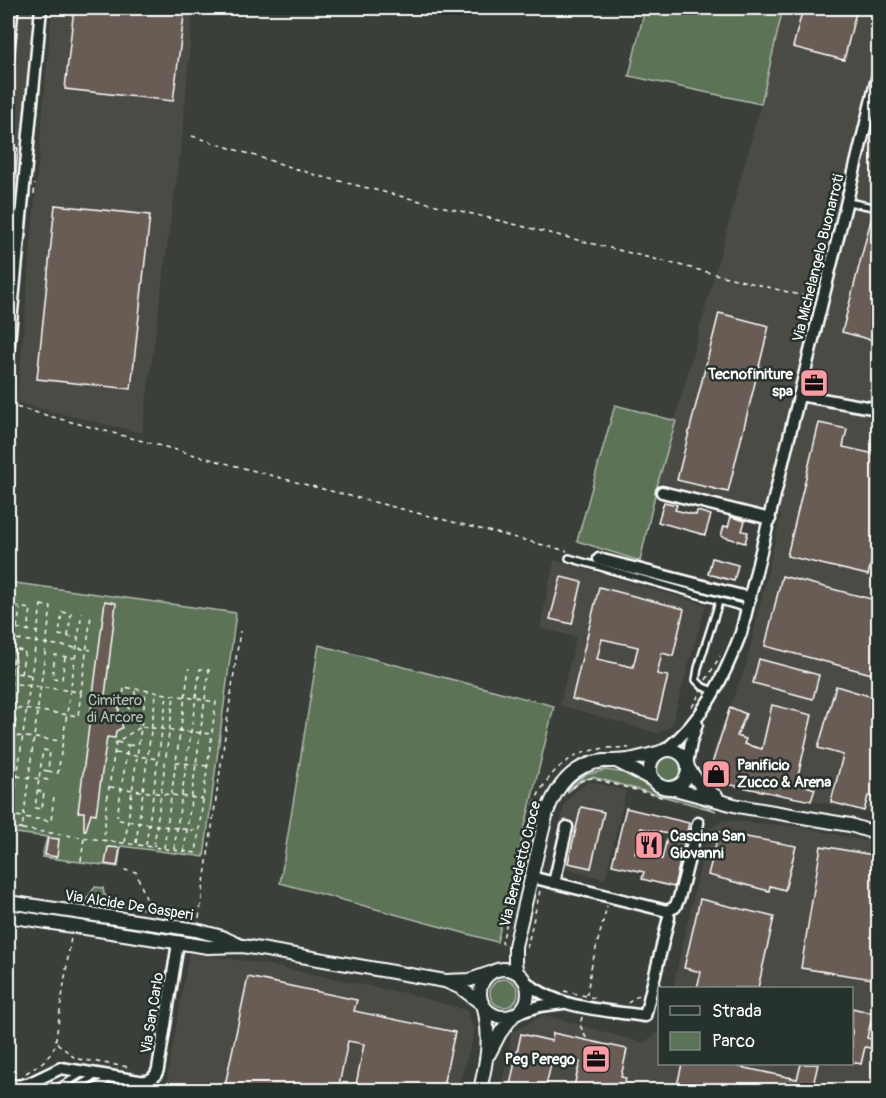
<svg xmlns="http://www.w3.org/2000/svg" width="886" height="1098" font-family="Pangolin,sans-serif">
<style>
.built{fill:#4c4c45}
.green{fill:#5c7357;stroke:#aeb9ab;stroke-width:1.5}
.building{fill:#685c55;stroke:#fff;stroke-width:1.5;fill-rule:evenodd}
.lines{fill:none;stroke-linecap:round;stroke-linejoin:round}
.service-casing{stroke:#fff;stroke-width:10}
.minor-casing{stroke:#fff;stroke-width:15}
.tertiary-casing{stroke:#fff;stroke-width:16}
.path{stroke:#fff;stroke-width:1.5;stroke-dasharray:4.5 4.5;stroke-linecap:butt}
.service{stroke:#26332d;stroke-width:5}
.minor{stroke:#26332d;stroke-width:10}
.tertiary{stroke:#26332d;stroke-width:12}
.labels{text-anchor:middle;stroke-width:5;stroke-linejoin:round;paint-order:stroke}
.street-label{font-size:15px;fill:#fff;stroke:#26332d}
.poi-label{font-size:15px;font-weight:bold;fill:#fff;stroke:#26332d;text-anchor:end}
.park-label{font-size:15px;fill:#b6c0b3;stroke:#26332d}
</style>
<rect width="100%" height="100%" fill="#3a3f39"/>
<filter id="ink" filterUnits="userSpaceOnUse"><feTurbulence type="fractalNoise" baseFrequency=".0167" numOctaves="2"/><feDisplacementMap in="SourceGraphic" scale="12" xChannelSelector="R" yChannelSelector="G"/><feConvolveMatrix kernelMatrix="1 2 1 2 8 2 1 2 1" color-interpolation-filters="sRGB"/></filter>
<g filter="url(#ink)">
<!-- built -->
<path class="built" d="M8 8H33L8 343Z
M52 8H193L183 129 142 433 17 403Z
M783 8H878V814L706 780 715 746 746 665 781 515 658 482 761 104Z
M554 560 706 605 671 726 657 733 560 705 576 637 540 628Z
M589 781 626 791 605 879 551 865 564 806 570 796Z
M723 820 802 827 878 844V1090H501L512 1032 544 1015 643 1043 659 1032 660 1064H852V988H673L708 830Z
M189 953 253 962 409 994 466 1010 475 1031 457 1090H165Z"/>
<!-- green -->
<path class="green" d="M645 8H783L761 104 629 76Z
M615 405 676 421 658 482 640 561 577 541Z
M8 582 236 613 204 857 121 846 118 867 42 857 47 837 8 832Z
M319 645 554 706 497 942 280 883Z
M657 769a12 12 0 1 1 24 0a12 12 0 1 1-24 0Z
M605 770 627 773 661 795 690 798 716 811 593 777 582 780 568 792 567 791 585 775Z
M95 887 103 888 104 894 110 900 177 908 180 914 85 901Z
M490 993a14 14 0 1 1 28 0a14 14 0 1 1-28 0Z"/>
<!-- building -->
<path class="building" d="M74 8H185L173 101 65 89Z
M803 8H857L844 60 793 47Z
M8 147 18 148 13 207 8 206Z
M55 205 150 215 131 389 37 379Z
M873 212 879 213V342L842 332Z
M719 313 769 326 728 492 677 480Z
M819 423 847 429 843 447 879 455V531L868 575 787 556Z
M664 502 677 505 675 510 696 515 697 511 711 515 705 535 658 522Z
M731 517 745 521 742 531 748 532 745 543 721 536 724 526 728 527Z
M712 558 738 565 734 581 708 574Z
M782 576 879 601V649L872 674 765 646Z
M561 577 582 582 572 624 550 619Z
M599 587 684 609 673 656 662 653 657 674 668 676 657 720 572 699ZM602 639 638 647 633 667 597 659Z
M105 601 116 603 104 704 119 707V713L123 718 122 728 116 731 115 738 107 737 96 814 91 813 86 830H84V812H78Z
M759 659 819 675 813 699 753 683Z
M836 686 879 699V748L875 760H877L876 765H879V798L868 796 864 811 831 802 843 755 818 748Z
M772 705 812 715 798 776 805 778 803 785 815 789 811 801 707 780 730 707 746 714 737 736 746 739 744 744 762 749Z
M581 807 604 812 591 868 568 863Z
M626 808 689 823 674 887 642 879 644 872 612 865ZM641 828 668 834 662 859 635 853Z
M719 832 796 846 785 890 770 886 769 891 708 875Z
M48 838 59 839 57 857 45 855Z
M821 846 879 856V980L801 968Z
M108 847 120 848 117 866 105 864Z
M700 899 774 917 758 988H697L701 972 684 968Z
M248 977 357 1000 354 1011 455 1032 442 1090H355L364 1044 348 1041 338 1090H224Z
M852 1008 873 1013 867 1038 879 1041V1050L865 1047 861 1064 852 1062Z
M553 1033 627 1049 621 1077 626 1078 623 1090H573L580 1062 553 1056 545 1090H509L521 1034 552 1041Z
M682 1064H726L797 1079 801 1064H818L812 1090H676Z"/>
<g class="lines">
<!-- service casing -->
<g class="service-casing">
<path id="service" d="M8 84 15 8
M848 202 878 208
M569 558 748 609
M714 691 703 687 696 680 698 668 719 602
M21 1087 32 1090
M54 1090 83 1073
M70 1090 97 1075
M90 1090 112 1078"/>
</g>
<!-- minor casing -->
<g class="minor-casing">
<path id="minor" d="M8 353 41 8
M799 395 878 409
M662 492 770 519
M599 559 750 598
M664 751C704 720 723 679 741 633L878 74
M687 764 691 742 697 724
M531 877 667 911 675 907 679 898 698 823
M554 883 567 827
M523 979C554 1009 605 1010 645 1016L669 917
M520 1012 540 1006 563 1003
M8 1083 17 1086 30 1083 61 1068 139 1081C149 1082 155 1079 158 1069L178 943"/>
</g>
<!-- tertiary casing -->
<g class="tertiary-casing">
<path id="tertiary" d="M650 769a19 19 0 1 1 38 0a19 19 0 1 1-38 0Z
M618 762 655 781
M688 768 701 786 717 797
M671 788 738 806 850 825 878 834
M8 902 196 930 222 937 241 946
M8 916 208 947 243 946 445 981 470 980 490 973
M480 993a24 24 0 1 1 48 0a24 24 0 1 1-48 0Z
M517 973 515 963V946L547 812C557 785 573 764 604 761 612 761 620 761 628 760 639 758 650 755 661 752
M447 982 461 988 482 1004
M489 1054 500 1033 513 1016
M480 1090C487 1060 491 1039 484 1008"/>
</g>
<!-- path -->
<path class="path" d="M192 136 319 176 812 298
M34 194 35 184
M8 405 311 486 567 551
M8 416 14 363
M41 605 51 607 22 829 10 828Z
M8 618 9 606 31 609 28 630
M8 627 37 632
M17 628 20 609
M68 636 71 614 62 612 59 635 77 638
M8 638 91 650
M8 649 25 651 21 674
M65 657 62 679 52 678 55 655 74 658
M8 672 31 675
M11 672 15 650
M706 680 720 656
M8 683 81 692 91 615
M135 691V701L143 703
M8 707 78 716 81 693
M692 707 700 693
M8 717 16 718 15 725 8 724
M142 727 212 734
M8 735 62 741
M117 742 128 745 117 817
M8 745 11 746 8 765
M129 745 138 746
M115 753 158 759
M176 762 207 766
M48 771 58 773 82 612
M705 772 706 765
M8 775 49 780
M110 787 203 799
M573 788 581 781 591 778 665 798
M37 791 44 792 42 809 35 808 43 750 50 751 48 771 41 770
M8 815 51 821 54 796
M119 820 198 831
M22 829 196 853 216 702 124 687 123 699 141 727 116 742 106 807 104 840
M125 842 146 692
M136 843 156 694
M146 845 167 695
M154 846 174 696
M8 847 12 855
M164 848 189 668
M174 849 200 669 209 670 184 851
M81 861 84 838
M124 870 136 872 147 901
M199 918 240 631
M504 944 502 943 534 804C553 760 583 745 629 748
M527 948 540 891
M564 991 595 998
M587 995 591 968 607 906
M628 1003 639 995
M582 1017 580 1025 587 1040
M57 1043 76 1059
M78 1059 128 1067V1069
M26 1073C38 1066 50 1059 55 1045L71 937"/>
<!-- service -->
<use href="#service" class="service"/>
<!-- minor -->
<use href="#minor" class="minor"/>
<!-- tertiary -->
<use href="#tertiary" class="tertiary"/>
</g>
</g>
<!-- icons -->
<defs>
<g id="office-square" transform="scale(1.5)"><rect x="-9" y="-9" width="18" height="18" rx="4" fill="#ff9aa2" stroke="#26332d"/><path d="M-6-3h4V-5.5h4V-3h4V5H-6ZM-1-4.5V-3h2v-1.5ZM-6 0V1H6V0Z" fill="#111"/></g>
<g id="shop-square" transform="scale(1.5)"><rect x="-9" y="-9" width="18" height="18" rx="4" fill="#ff9aa2" stroke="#26332d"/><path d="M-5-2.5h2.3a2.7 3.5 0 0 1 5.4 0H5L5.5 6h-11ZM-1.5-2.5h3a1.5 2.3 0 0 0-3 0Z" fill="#111"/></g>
<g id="restaurant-square" transform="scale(1.5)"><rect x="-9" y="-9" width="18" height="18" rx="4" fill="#ff9aa2" stroke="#26332d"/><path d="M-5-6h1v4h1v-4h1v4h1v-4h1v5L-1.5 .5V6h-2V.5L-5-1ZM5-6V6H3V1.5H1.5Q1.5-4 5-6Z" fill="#111"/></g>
</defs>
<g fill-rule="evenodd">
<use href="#office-square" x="814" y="383"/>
<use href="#shop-square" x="716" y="774"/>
<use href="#restaurant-square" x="649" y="845"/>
<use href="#office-square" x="596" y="1059"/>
</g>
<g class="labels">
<!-- street labels -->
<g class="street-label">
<text transform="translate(818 258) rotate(-76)" y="5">Via Michelangelo Buonarroti</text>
<text transform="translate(520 864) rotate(-76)" y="5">Via Benedetto Croce</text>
<text transform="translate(129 905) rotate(9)" y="5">Via Alcide De Gasperi</text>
<text transform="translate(152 1013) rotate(-81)" y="5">Via San Carlo</text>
</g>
<!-- poi labels -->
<g class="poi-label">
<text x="793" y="379">Tecnofiniture<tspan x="793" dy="17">spa</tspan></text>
<text x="737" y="770" text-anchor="start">Panificio<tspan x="737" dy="17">Zucco &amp; Arena</tspan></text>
<text x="670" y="841" text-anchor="start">Cascina San<tspan x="670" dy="17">Giovanni</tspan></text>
<text x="575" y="1064">Peg Perego</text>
</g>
<!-- park labels -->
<g class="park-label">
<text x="115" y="705">Cimitero<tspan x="115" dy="17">di Arcore</tspan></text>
</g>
</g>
<!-- margin -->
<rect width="886" height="1098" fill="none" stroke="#26332d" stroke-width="30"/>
<rect x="15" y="15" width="856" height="1068" fill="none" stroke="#fff" stroke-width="2" filter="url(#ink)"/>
<!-- legend -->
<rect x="658" y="987" width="195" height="78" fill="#26332d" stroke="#7d8581" stroke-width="1.5"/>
<rect x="670" y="1006" width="30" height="9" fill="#26332d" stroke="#7d8581" stroke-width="1.5"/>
<text x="712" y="1017" font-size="18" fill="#ffffff">Strada</text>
<rect x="670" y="1032" width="30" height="18" fill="#5c7357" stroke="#7d8581" stroke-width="1.5"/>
<text x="712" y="1047" font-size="18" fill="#ffffff">Parco</text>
</svg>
